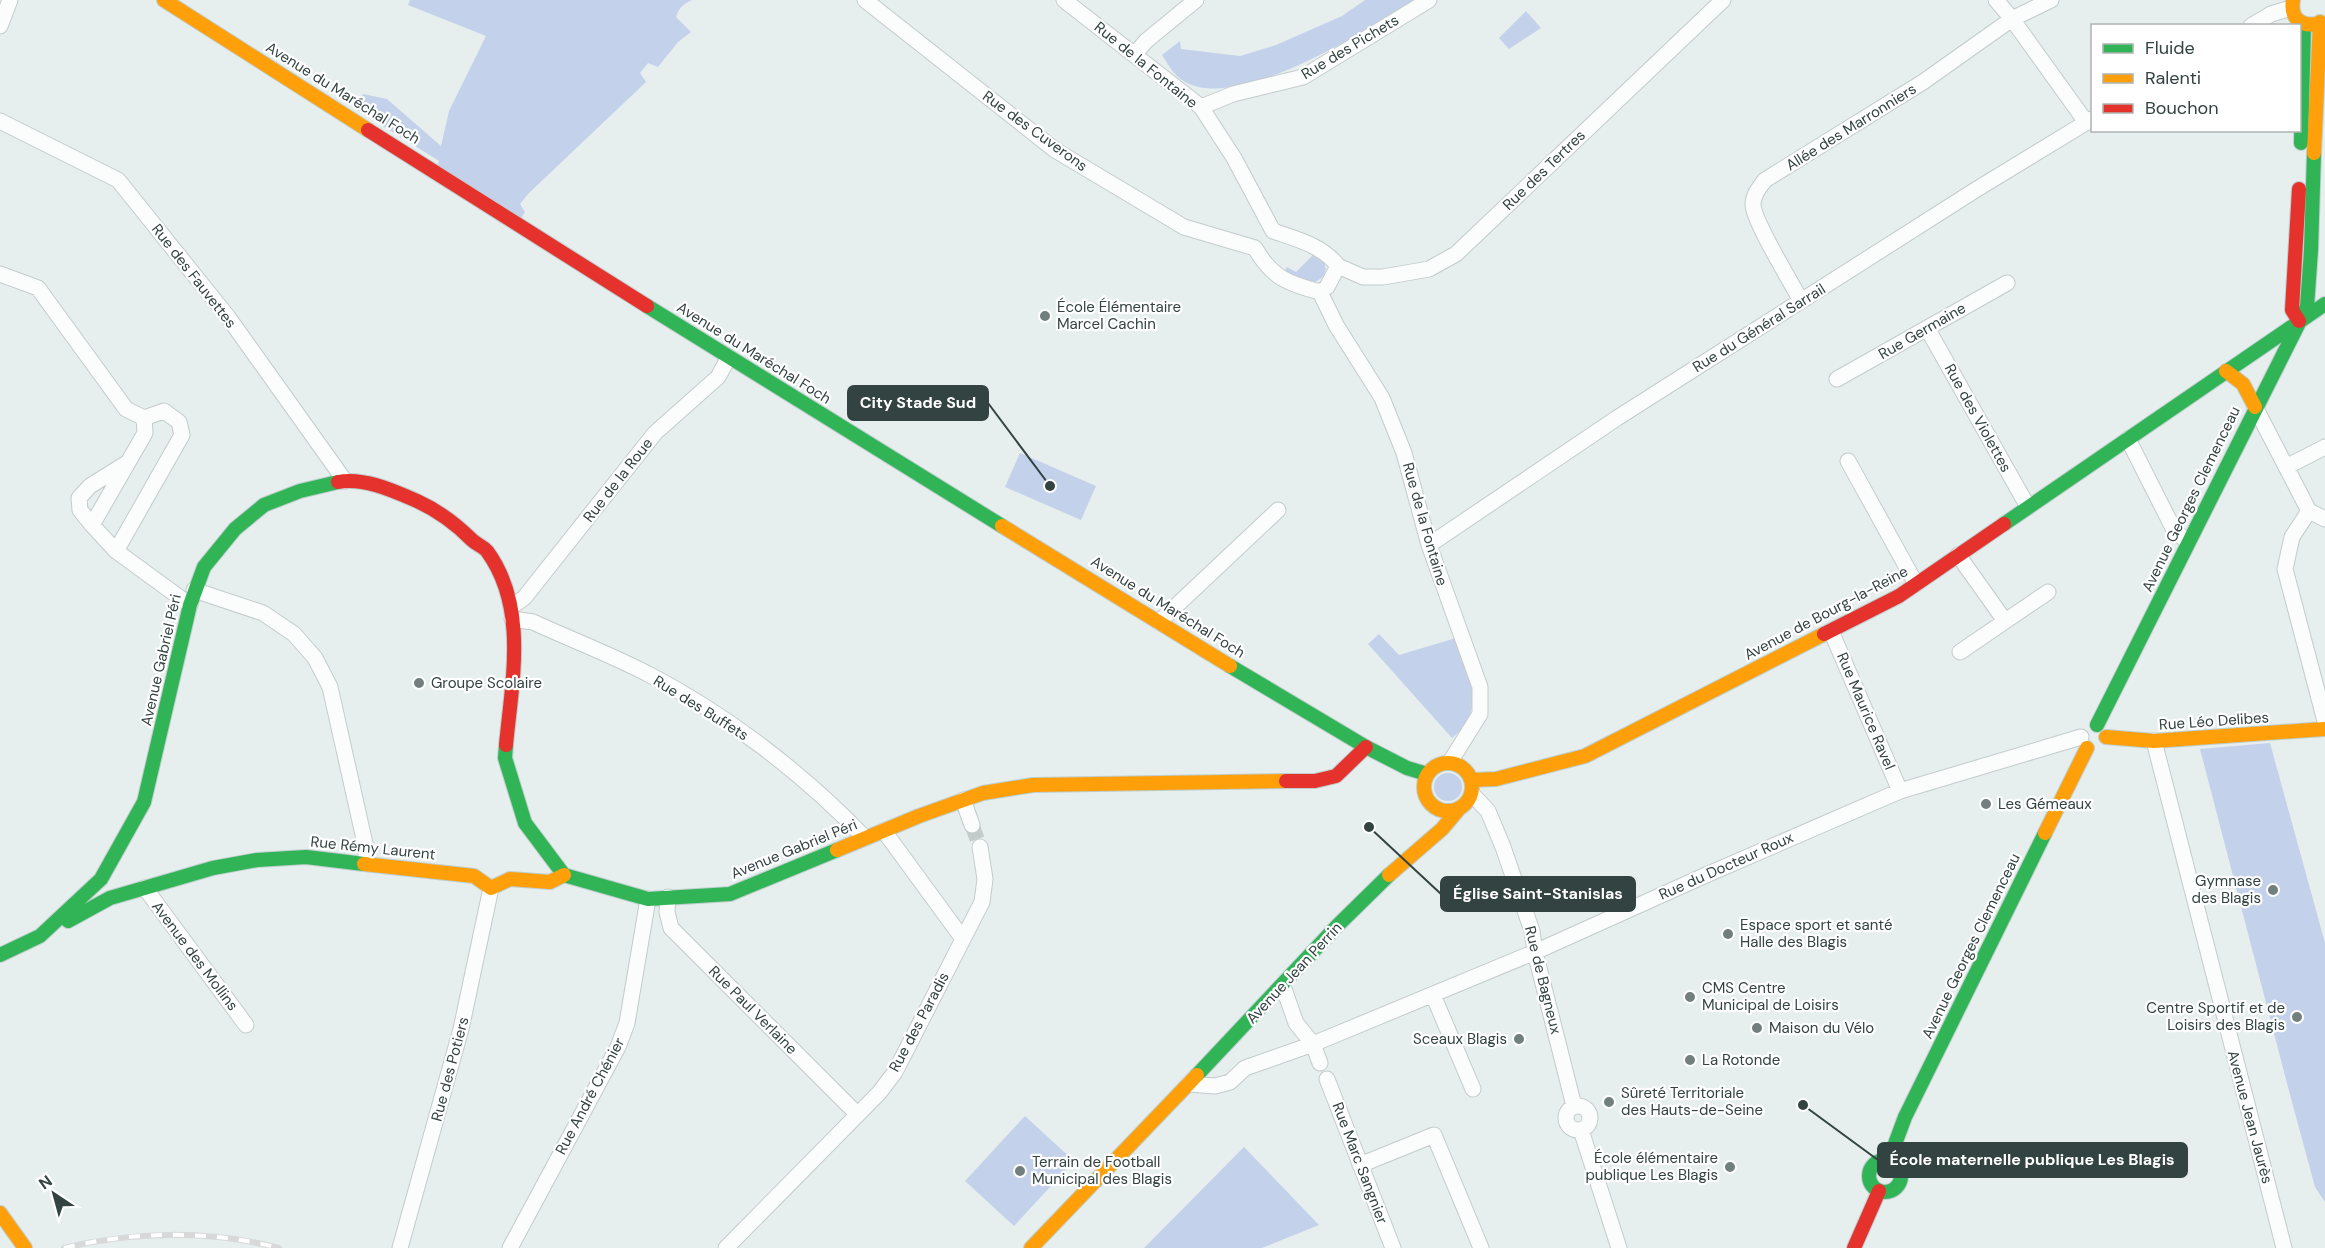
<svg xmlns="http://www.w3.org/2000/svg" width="2325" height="1248" font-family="'DM Sans',sans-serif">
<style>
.green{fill:#c4d1eb}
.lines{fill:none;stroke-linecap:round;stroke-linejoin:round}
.street-tunnel{stroke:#c2cccb;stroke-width:15;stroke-dasharray:15 8;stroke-linecap:butt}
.street-casing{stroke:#c3cccb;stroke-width:17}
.fast-casing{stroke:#becece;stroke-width:16}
.slow-casing{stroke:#becece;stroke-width:16}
.jam-casing{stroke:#becece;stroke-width:16}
.street{stroke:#fbfcfc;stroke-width:15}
.fast{stroke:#30b455;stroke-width:14}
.slow{stroke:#ff9f0a;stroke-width:14}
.jam{stroke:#e5322d;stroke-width:14}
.rail-casing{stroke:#d7d8d8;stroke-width:6}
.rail{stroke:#fff;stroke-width:4;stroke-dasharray:11;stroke-linecap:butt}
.poi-dot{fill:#717f7e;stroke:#fff;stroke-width:2}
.labels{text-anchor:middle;stroke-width:4.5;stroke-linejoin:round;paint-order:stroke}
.street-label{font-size:15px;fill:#324341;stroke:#fff}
.poi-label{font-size:15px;fill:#324341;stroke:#fff;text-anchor:start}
.leader{fill:none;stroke:#324341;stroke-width:2}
.callout-dot{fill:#324341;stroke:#fff;stroke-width:2}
.callout{fill:#324341;stroke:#324341;stroke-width:2}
.callout-label{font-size:16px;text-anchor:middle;font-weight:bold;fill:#fff}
</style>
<rect width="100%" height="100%" fill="#e6eeee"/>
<!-- green -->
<path class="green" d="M410 0H692C683 4 679 8 676 17L691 32 678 42 658 67 648 63 640 73 646 82 529 193 520 204 525 212 520 220 438 166 439 161 356 109 363 94 387 99 441 146 449 111 486 36 408 5Z
M1365 0H1417C1368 28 1235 116 1182 80 1173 74 1168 64 1162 55L1180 41 1181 49 1240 56 1276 45 1342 16Z
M1526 11 1541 28 1509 49 1499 38Z
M1316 252C1329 264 1330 277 1311 284L1284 273 1287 267 1296 272Z
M1020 453 1096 486 1081 520 1005 487Z
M1379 634 1399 655 1456 638C1469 673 1488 709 1452 738L1368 644Z
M2270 743 2325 943V1202L2315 1187 2289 1091 2200 749Z
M1434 787a14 14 0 1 1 28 0a14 14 0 1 1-28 0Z
M1025 1116 1074 1161 1014 1226 965 1181Z
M1244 1147 1319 1225 1262 1248H1144Z"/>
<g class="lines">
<!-- street-tunnel -->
<path class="street-tunnel" d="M972 825 980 847"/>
<!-- street casing -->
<g class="street-casing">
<path id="street" d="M865 0 1055 150 1184 227 1255 248
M1064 0 1201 107 1234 158 1273 231
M1996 0 2012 19 2086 122
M0 26 10 0
M2251 26 2271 14 2291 8
M1135 54 1146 41 1196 0
M1201 107 1233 94 1303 77 1429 0
M0 121 118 180 228 317 345 481
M1273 231C1296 239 1322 245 1338 266L1327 287 1320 292
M1255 248C1272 278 1289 284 1320 292
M1338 266 1363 277H1383L1429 269 1456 254 1723 0
M0 274 38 288 126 409 144 418 164 411 179 422 182 435 116 551
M1320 292 1336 325 1382 398 1404 453 1429 545 1480 687V714L1450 762
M1801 301C1791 282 1754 222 1753 205 1753 195 1759 188 1765 180L1923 82 2012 19 2051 0
M1927 328 2028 507
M1837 379 2007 283
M2255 407 2309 511 2325 519
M144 418 145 433 92 525 116 551 190 605
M2128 439 2174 530 2188 542
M1848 461 1916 584
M2286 467 2325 447
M2309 511 2292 537 2285 569 2325 721
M92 525 80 510 79 498 90 486 125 464
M1429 545 1617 418 1977 189 2092 119
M1958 555 2005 621
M194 590 263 613 294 634 315 658 330 687 366 848V863
M511 607 524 598 655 433 718 377 729 357
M512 619 533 622C572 640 612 655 650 675 727 715 805 775 865 838
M1159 622 1278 510
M1831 631 1900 791
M1960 652 2048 592
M2154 741 2284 1248
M1472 794 1488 811 1503 847 1532 931 1535 952 1574 1106
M963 800 972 825
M884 831 963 939
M145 888 246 1025
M668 897 667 912 671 928 857 1114
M1283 986 1296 1023 1313 1044 1320 1063
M1433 995 1473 1089
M1327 1079 1393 1248
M1189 1084 1215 1086 1230 1082 1245 1068 1313 1044 1535 952 1706 875 1900 791 2081 737
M1566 1118a12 12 0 1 1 24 0a12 12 0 1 1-24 0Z
M1581 1130 1619 1248
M1360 1165 1434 1135 1481 1248
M400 1248 461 1029 491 888
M510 1248 618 1047 627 1023 648 899
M726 1248 879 1093 895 1072 982 902 985 879 980 847"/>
</g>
<!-- fast casing -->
<g class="fast-casing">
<path id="fast" d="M2301 143 2304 25
M647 306 1002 526
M2004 524 2325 304
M1230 666 1366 747 1407 768 1427 774
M2097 725 2307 307 2311 250 2314 153
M506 745 505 758 525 823 564 875 648 899 730 894 837 850
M68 921 110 898 213 868 257 860 306 857 364 864
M0 955 40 936 101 879 144 802 190 605 204 567 235 529 264 505 300 491 338 482
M1197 1075 1338 925 1389 875
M1869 1176a16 16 0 1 1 32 0a16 16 0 1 1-32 0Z
M1889 1160 1905 1117 2045 833"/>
</g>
<!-- slow casing -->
<g class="slow-casing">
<path id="slow" d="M164 0 368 130
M2293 0C2290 17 2300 27 2317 24
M2314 153 2320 22
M2226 371 2243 384 2255 407
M1002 526 1230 666
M2106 737 2154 741 2325 729
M1424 787a24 24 0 1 1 48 0a24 24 0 1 1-48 0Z
M1472 780 1496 779 1585 756 1824 634
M2045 833 2087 748
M837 850 919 816 983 793 1033 785 1286 781
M364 864 474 876 491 888 510 879 550 882 564 875
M1389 875 1442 829 1458 810
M0 1213 25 1248
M1031 1248 1197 1075"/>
</g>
<!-- jam casing -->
<g class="jam-casing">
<path id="jam" d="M368 130 647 306
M2299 189 2292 310 2299 321
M338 482C364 477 394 491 417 501 439 511 455 523 472 540 477 545 483 546 487 551 528 607 512 681 506 745
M1824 634 1899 596 2004 524
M1286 781H1315L1336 776 1366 747
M1854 1248 1879 1191"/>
</g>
<!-- street -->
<use href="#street" class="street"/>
<!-- fast -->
<use href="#fast" class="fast"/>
<!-- slow -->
<use href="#slow" class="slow"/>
<!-- jam -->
<use href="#jam" class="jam"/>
<!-- rail casing -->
<g class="rail-casing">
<path id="rail" d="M64 1248C133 1231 210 1230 279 1248"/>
</g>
<!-- rail -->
<use href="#rail" class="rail"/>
</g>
<!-- markers -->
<g class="poi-dot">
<circle cx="1045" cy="316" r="6"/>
<circle cx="419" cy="683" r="6"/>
<circle cx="1986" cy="804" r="6"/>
<circle cx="2273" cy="890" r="6"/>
<circle cx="1728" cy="934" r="6"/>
<circle cx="1690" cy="997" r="6"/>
<circle cx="2297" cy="1017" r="6"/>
<circle cx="1757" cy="1028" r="6"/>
<circle cx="1519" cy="1039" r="6"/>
<circle cx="1690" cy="1060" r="6"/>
<circle cx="1609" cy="1102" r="6"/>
<circle cx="1730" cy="1167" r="6"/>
<circle cx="1020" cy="1171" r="6"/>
</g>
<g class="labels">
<!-- street labels -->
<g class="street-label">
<text transform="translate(1350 47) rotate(-31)" y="5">Rue des Pichets</text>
<text transform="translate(1146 65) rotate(39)" y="5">Rue de la Fontaine</text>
<text transform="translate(343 93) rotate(32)" y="5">Avenue du Maréchal Foch</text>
<text transform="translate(1851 127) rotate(-32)" y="5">Allée des Marronniers</text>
<text transform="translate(1035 131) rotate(36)" y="5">Rue des Cuverons</text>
<text transform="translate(1544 170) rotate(-44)" y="5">Rue des Tertres</text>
<text transform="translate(194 276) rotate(52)" y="5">Rue des Fauvettes</text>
<text transform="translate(1759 328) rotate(-32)" y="5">Rue du Général Sarrail</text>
<text transform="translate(1922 331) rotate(-30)" y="5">Rue Germaine</text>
<text transform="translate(754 353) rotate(32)" y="5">Avenue du Maréchal Foch</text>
<text transform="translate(1978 418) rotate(61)" y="5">Rue des Violettes</text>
<text transform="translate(618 480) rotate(-52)" y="5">Rue de la Roue</text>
<text transform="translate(2191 499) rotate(-64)" y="5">Avenue Georges Clemenceau</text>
<text transform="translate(1425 524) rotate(74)" y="5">Rue de la Fontaine</text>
<text transform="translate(1168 607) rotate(32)" y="5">Avenue du Maréchal Foch</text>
<text transform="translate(1826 613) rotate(-28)" y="5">Avenue de Bourg-la-Reine</text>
<text transform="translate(161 660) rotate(-77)" y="5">Avenue Gabriel Péri</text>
<text transform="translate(701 708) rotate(32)" y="5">Rue des Buffets</text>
<text transform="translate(1866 711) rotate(67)" y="5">Rue Maurice Ravel</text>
<text transform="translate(2214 721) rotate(-4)" y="5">Rue Léo Delibes</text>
<text transform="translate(373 848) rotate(6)" y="5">Rue Rémy Laurent</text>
<text transform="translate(794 849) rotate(-22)" y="5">Avenue Gabriel Péri</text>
<text transform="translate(1726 866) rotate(-24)" y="5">Rue du Docteur Roux</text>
<text transform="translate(1971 946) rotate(-64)" y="5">Avenue Georges Clemenceau</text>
<text transform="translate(195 956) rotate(53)" y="5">Avenue des Mollins</text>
<text transform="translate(1294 973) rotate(-47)" y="5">Avenue Jean Perrin</text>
<text transform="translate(1543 980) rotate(76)" y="5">Rue de Bagneux</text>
<text transform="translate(753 1010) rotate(45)" y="5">Rue Paul Verlaine</text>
<text transform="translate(919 1022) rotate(-62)" y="5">Rue des Paradis</text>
<text transform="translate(450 1069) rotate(-75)" y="5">Rue des Potiers</text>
<text transform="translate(590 1096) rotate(-62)" y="5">Rue André Chénier</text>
<text transform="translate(2250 1117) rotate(75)" y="5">Avenue Jean Jaurès</text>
<text transform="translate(1360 1163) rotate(69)" y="5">Rue Marc Sangnier</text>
</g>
<!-- poi labels -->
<g class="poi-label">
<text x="1057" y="312">École Élémentaire<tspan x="1057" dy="17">Marcel Cachin</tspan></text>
<text x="431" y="688">Groupe Scolaire</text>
<text x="1998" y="809">Les Gémeaux</text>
<text x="2261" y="886" text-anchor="end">Gymnase<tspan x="2261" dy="17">des Blagis</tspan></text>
<text x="1740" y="930">Espace sport et santé<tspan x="1740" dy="17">Halle des Blagis</tspan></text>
<text x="1702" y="993">CMS Centre<tspan x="1702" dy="17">Municipal de Loisirs</tspan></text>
<text x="2285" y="1013" text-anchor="end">Centre Sportif et de<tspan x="2285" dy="17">Loisirs des Blagis</tspan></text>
<text x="1769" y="1033">Maison du Vélo</text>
<text x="1507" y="1044" text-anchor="end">Sceaux Blagis</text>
<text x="1702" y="1065">La Rotonde</text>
<text x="1621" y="1098">Sûreté Territoriale<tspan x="1621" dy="17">des Hauts-de-Seine</tspan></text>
<text x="1718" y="1163" text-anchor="end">École élémentaire<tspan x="1718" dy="17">publique Les Blagis</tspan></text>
<text x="1032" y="1167">Terrain de Football<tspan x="1032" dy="17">Municipal des Blagis</tspan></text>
</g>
</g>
<!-- callouts -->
<path class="leader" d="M1050 486L988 403M1369 827L1441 894M1803 1105L1878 1160"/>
<g class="callout-dot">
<circle cx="1050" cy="486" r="6"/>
<circle cx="1369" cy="827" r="6"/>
<circle cx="1803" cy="1105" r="6"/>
</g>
<g class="callout">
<rect x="848" y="386" width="140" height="34" rx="6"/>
<rect x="1441" y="877" width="194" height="34" rx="6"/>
<rect x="1878" y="1143" width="309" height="34" rx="6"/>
</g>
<g class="callout-label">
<text x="918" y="408">City Stade Sud</text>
<text x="1538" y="899">Église Saint-Stanislas</text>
<text x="2032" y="1165">École maternelle publique Les Blagis</text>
</g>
<!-- legend -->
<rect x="2091" y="24" width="210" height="108" fill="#ffffff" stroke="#adb4b3" stroke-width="1.5"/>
<rect x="2103" y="44" width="30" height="9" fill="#30b455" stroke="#adb4b3" stroke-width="1.5"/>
<text x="2145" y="54" font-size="18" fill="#324341">Fluide</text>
<rect x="2103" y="74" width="30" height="9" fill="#ff9f0a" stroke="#adb4b3" stroke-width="1.5"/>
<text x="2145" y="84" font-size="18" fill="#324341">Ralenti</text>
<rect x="2103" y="104" width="30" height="9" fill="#e5322d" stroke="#adb4b3" stroke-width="1.5"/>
<text x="2145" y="114" font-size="18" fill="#324341">Bouchon</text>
<!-- north arrow -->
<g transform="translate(54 1194) rotate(324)" stroke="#ffffff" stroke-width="4.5" paint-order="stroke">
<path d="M0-4.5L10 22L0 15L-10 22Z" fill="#324341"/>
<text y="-9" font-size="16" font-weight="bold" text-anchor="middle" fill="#324341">N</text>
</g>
</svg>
